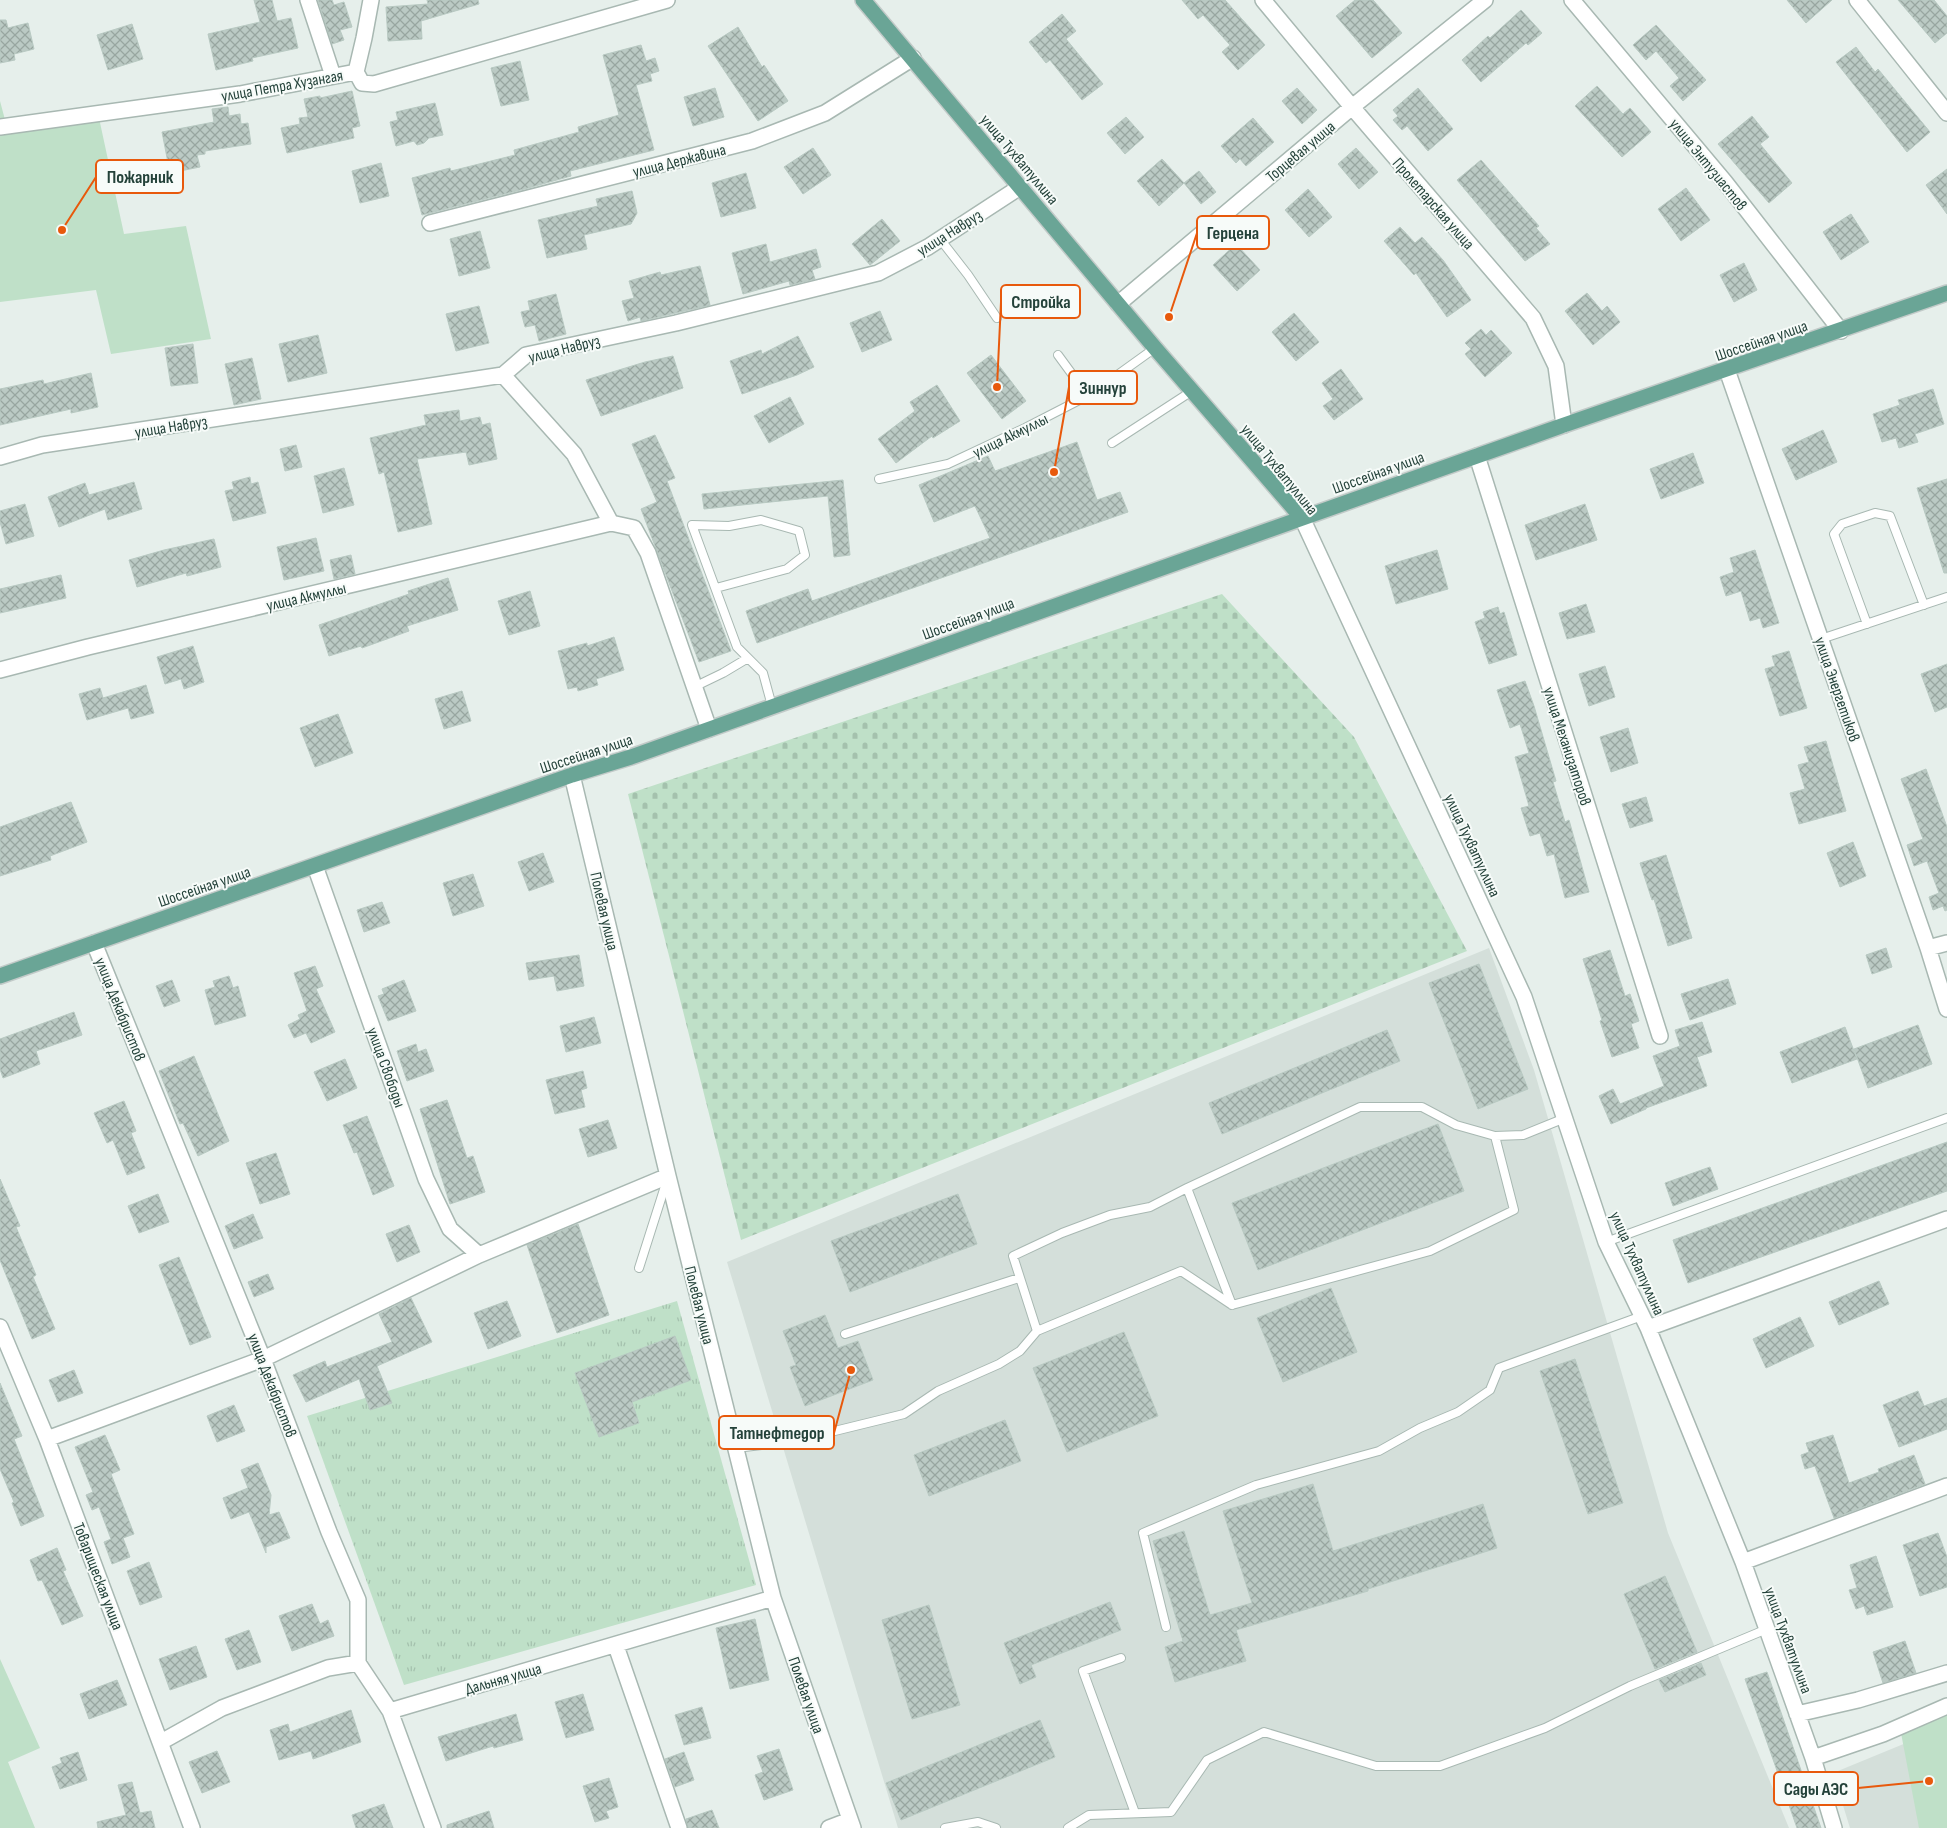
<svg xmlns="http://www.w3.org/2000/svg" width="1947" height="1828" font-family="'Sofia Sans Condensed',sans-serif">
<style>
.built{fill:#d4dfda}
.green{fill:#bfe0c8}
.cemetery{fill:url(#cemetery-stones)}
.park{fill:url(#park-tufts)}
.building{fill:url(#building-cross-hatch);stroke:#b8c9c2}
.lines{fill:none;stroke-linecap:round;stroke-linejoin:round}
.lane-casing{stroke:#a8b8b2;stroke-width:10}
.street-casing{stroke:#a8b8b2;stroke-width:18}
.primary-casing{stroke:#c2cac8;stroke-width:18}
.lane{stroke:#fff;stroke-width:8}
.street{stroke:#fff;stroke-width:15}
.primary{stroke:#6aa596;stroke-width:15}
.labels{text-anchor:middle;stroke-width:4;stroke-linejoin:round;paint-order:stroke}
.street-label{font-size:16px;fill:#24423a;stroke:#f7fbf9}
.leader{fill:none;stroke:#e8590c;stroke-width:2}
.callout-dot{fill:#e8590c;stroke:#f7fbf9;stroke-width:2}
.callout{fill:#f7fbf9;stroke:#e8590c;stroke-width:2}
.callout-label{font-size:18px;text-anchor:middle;font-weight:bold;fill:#24423a}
</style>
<defs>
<pattern id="cemetery-stones" width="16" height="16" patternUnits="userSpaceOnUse" patternTransform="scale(1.25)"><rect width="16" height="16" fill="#bfe0c8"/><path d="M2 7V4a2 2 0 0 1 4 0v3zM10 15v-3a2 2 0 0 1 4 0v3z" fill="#a4c1ad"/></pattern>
<pattern id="park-tufts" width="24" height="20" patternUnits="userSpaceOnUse" patternTransform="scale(1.25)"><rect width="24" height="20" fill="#bfe0c8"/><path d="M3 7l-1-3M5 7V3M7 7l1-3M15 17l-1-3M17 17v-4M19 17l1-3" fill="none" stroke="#a4c1ad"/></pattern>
<pattern id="building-cross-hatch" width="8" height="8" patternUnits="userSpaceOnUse" patternTransform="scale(1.25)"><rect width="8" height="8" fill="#bbcac4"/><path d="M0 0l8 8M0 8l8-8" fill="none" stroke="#98a6a0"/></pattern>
</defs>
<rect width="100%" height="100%" fill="#e6efeb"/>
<!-- built -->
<path class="built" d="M1489 948 1534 1070 1668 1533 1789 1828H898L727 1262Z
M1906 1743 1920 1828H1850L1833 1773Z"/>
<!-- green -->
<path class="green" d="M0 101 8 131 99 118 124 234 186 226 211 339 111 354 96 290 0 302Z
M0 1659 40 1748 8 1762 35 1828H0Z
M1947 1711V1828H1919L1901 1733Z"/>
<!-- cemetery -->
<path class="cemetery" d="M1222 594 1354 737 1467 951 741 1240 628 794Z"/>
<!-- park -->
<path class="park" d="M677 1301 756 1585 404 1685 307 1416Z"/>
<!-- building -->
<path class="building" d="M254 0H272L277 21 291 18 298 48 252 58 253 61 216 70 208 34 260 22Z
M318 0H332L334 5 344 2 352 27 340 30 344 40 332 44Z
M427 0H478L479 4 421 21 422 39 388 41 386 7 428 4Z
M1182 0H1225L1265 45 1238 70 1222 52 1230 45 1203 15 1198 19Z
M1355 0H1373L1402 33 1372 58 1336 16Z
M1787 0H1832L1806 23Z
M1898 0H1934L1947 16V33L1935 43Z
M1521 10 1542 33 1528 45 1526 43 1481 82 1462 60 1488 36 1490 38Z
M1062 14 1076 31 1066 39 1103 84 1082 100 1050 60 1046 63 1029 42Z
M0 20H6L8 28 28 23 34 49 14 54 15 60 0 63Z
M132 24 143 59 108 70 97 35Z
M1656 25 1706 80 1683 101 1670 86 1679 78 1656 51 1646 60 1633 45Z
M738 27 762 67 764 65 788 101 758 121 708 46Z
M641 45 646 61 655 58 659 71 650 74 652 81 636 85 654 150 570 171 571 176 528 188 422 215 412 178 450 168 451 171 515 155 514 150 579 132 578 127 619 115 603 55Z
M1856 47 1875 72 1878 69 1930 132 1907 152 1836 62Z
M520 61 529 100 501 106 491 68Z
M1597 86 1623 114 1630 108 1651 132 1622 157 1575 106Z
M715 88 724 117 693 126 684 97Z
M1297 88 1317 110 1302 124 1282 101Z
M1418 88 1453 129 1428 151 1407 126 1402 130 1393 120 1398 116 1393 110Z
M352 91 360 126 352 128 354 138 287 153 281 128 300 124 299 118 308 117 304 99 320 96V98Z
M435 103 443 135 429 138 424 143 417 145 414 141 396 146 390 122 398 120 396 112Z
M228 107 229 116 240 114 241 124 248 123 251 144 205 151V154L197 155 200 167 170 173 162 132 214 122 212 109Z
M1752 116 1769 137 1760 144 1792 183 1769 203 1718 144Z
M1126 117 1144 137 1125 154 1107 133Z
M1253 118 1274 142 1246 166 1240 159 1236 163 1221 146Z
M813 148 831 175 803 194 784 167Z
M1356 148 1378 172 1359 189 1338 164Z
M1162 159 1184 183 1159 206 1137 181Z
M1481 160 1539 226 1536 228 1550 244 1525 261 1457 180Z
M381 163 389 196 360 203 352 171Z
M1947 169V214L1926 185Z
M1199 171 1216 192 1201 204 1184 183Z
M746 173 756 208 721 217 712 183Z
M1686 188 1710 220 1681 241 1658 209Z
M1308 189 1332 217 1309 237 1285 210Z
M632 191 637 213 631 224 584 235 587 249 547 258 538 220 598 206 596 199Z
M1851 214 1869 242 1841 260 1823 232Z
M882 219 900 241 870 265 852 244Z
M1400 227 1415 243 1422 237 1443 260 1471 300 1447 317 1416 273 1414 275 1384 241Z
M480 231 490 268 459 276 450 239Z
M766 244 770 262 816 249 821 267 812 270 815 279 790 285 789 281 743 294 732 253Z
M1236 244 1260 270 1237 291 1213 265Z
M1744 263 1757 290 1734 302 1720 275Z
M700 266 710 305 641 321 640 317 628 321 622 301 634 298 629 281 660 272 661 275Z
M1587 293 1602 311 1607 306 1620 322 1593 345 1565 311Z
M556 294 566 334 539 341 535 325 525 327 521 312 530 310 528 301Z
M479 306 489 343 456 351 446 314Z
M880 311 892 340 862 352 850 323Z
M1294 313 1319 342 1296 361 1272 332Z
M1481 329 1486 335 1491 330 1512 353 1485 377 1465 354 1471 349 1465 343Z
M318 335 327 373 288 382 279 344Z
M798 336 814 367 797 375 742 394 730 361 761 350 762 354Z
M193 344 198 383 171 386 165 348Z
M991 355 1026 401 1002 419 967 373Z
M673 356 683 388 601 416 586 380 645 362Z
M252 358 261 399 234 405 225 364Z
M1341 369 1363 399 1334 420 1323 406 1333 399 1322 383Z
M91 373 98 407 71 413V409L0 425V389L43 380 44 384Z
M937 385 960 421 933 438 932 436 896 463 878 439 915 411 910 402Z
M1933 389 1944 424 1915 434 1918 442 1899 448 1896 438 1882 442 1873 414 1900 405 1898 400Z
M790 397 804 424 769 443 754 416Z
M459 410 460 421 480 417 482 425 490 423 497 459 469 465 466 452 417 459 432 524 398 532 384 472 379 474 370 438 426 425 424 415Z
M1823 430 1837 462 1796 480 1782 449Z
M655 435 675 478 667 481 731 651 699 662 641 509 657 502 632 444Z
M1077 442 1097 500 1120 492 1128 512 757 643 746 611 808 589 812 601 990 538 975 506 934 522 919 485 988 456 995 471Z
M296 445 302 467 285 471 280 449Z
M1693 453 1704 483 1661 499 1650 469Z
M344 468 354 505 323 513 314 476Z
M250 477 251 484 258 482 266 513 233 521 225 491 234 489 232 482Z
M1947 479V573H1944L1917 488Z
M843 480 850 555 834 557 828 496 704 509 702 494Z
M134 482 142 509 108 520 105 509 59 527 48 497 85 483 89 495Z
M25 504 34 536 6 544 0 522V511Z
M1585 504 1597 540 1536 560 1525 525Z
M316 538 324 571 284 580 277 547Z
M214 539 221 567 187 576 186 573 137 587 129 560 164 550Z
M1437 550 1448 589 1396 604 1385 566Z
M1755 550 1779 623 1763 628 1760 618 1750 621 1741 591 1726 596 1720 577 1734 572 1730 558Z
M351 555 355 574 334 579 330 560Z
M61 575 66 598 0 613V589Z
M448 578 458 610 407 626 409 631 362 648 361 646 329 656 319 625 409 594 408 591Z
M530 591 540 626 509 635 498 601Z
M1586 604 1595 632 1567 639 1559 613Z
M1498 607 1500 614 1504 612 1517 655 1489 664 1475 622 1485 618 1483 612Z
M614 637 624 670 596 679 598 685 578 691 577 687 568 689 558 651 587 643V646Z
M193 646 204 682 184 689 181 679 165 684 157 657Z
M1789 651 1807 708 1780 716 1765 669 1775 666 1772 656Z
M1947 664V707L1935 712 1921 674Z
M1605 666 1615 697 1589 706 1579 674Z
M1525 681 1534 706 1556 781 1553 782 1565 822 1569 820 1589 892 1565 898 1554 854 1547 856 1540 833 1530 836 1521 808 1529 806 1515 757 1529 753 1520 724 1510 728 1497 690Z
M146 685 154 713 131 719 128 708 87 720 79 694 100 688 103 698Z
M462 691 471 721 444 729 435 699Z
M338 714 353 753 315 767 300 728Z
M1628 728 1638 763 1611 772 1600 737Z
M1826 741 1846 811 1799 824 1790 793 1805 789 1798 765 1809 762 1804 747Z
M1926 769 1947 827V910L1945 911 1943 906 1933 910 1929 897 1939 893 1927 861 1914 866 1907 845 1923 839 1901 779Z
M1646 797 1653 821 1630 828 1622 804Z
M71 802 87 842 50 856 51 860 0 876V827Z
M1853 842 1866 876 1840 887 1827 853Z
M543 853 554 882 529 891 518 862Z
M1666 855 1692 938 1668 946 1654 899 1652 900 1640 863Z
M473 874 484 906 453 916 443 883Z
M382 902 390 923 364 932 357 910Z
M1886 948 1892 967 1872 974 1866 955Z
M1610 950 1625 996 1630 994 1639 1021 1631 1024 1639 1048 1612 1057 1600 1021 1602 1020 1583 959Z
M579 955 584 986 557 991 554 976 529 980 526 963Z
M1479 964 1528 1089 1478 1109 1429 983Z
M315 966 323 986 316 989 335 1032 311 1043 306 1033 294 1038 288 1025 300 1019 298 1015 307 1011 294 973Z
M229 976 233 988 238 986 246 1016 215 1025 205 990 215 987 213 981Z
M1728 979 1736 1004 1690 1020 1681 994Z
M172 980 180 1001 164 1007 156 986Z
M404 980 416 1011 388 1021 378 996 384 994 382 989Z
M74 1012 82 1035 36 1051 40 1064 3 1078 0 1069V1039Z
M594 1017 601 1043 566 1052 560 1026Z
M1702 1022 1712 1052 1697 1057 1707 1086 1646 1108V1109L1611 1124 1599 1096 1613 1089 1620 1104 1664 1086 1653 1056 1680 1046 1675 1030Z
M1918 1025 1932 1064 1868 1088 1854 1049Z
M1845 1027 1857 1059 1792 1083 1780 1052Z
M1387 1030 1400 1061 1222 1134 1209 1103Z
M416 1044 418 1052 426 1049 434 1071 407 1081 397 1051Z
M194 1056 229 1141 198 1156 183 1123 180 1124 159 1071Z
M345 1059 357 1088 327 1101 314 1072Z
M583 1071 587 1088 581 1090 585 1107 555 1114 546 1080Z
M447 1100 467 1158 473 1156 485 1192 450 1204 420 1109Z
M124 1101 136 1131 131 1133 145 1168 127 1175 113 1140 107 1143 94 1113Z
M367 1116 394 1186 373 1195 357 1152 354 1153 343 1125Z
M608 1120 617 1148 588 1157 579 1129Z
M1438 1124 1464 1191 1258 1270 1232 1203Z
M1947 1142V1191L1688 1283 1673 1240Z
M276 1153 290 1194 260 1204 246 1163Z
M1710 1167 1718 1189 1673 1206 1665 1183Z
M0 1179 20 1226 16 1227 36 1275 33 1277 55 1329 32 1339 0 1260Z
M158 1194 169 1222 139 1233 128 1206Z
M958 1194 977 1244 850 1292 831 1241Z
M253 1214 263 1238 234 1249 225 1226Z
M578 1224 609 1315 557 1333 527 1245Z
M409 1225 420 1252 397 1262 386 1234Z
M179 1257 211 1337 190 1345 159 1265Z
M268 1274 274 1289 254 1297 248 1282Z
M1879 1281 1889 1304 1839 1325 1829 1302Z
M1331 1288 1357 1352 1283 1382 1257 1318Z
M411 1298 432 1342 377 1366 392 1403 370 1410 359 1379 306 1402 293 1375 325 1361 327 1367 392 1342 379 1314Z
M507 1301 521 1336 488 1349 474 1313Z
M825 1315 838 1348 858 1341 873 1380 805 1406 790 1367 796 1365 783 1331Z
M1800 1317 1814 1346 1766 1368 1753 1339Z
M1124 1332 1158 1416 1067 1452 1033 1368Z
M675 1336 691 1380 632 1402 639 1423 599 1437 575 1373Z
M1575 1359 1623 1503 1588 1514 1540 1371Z
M74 1370 83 1393 58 1402 49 1380Z
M0 1383 22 1436 14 1439 44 1516 21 1526 12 1503 14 1502 0 1469Z
M1918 1391 1924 1406 1947 1398V1429L1899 1447 1883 1405Z
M234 1405 245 1431 217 1442 207 1416Z
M1005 1420 1021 1461 929 1496 914 1455Z
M105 1435 120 1470 111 1474 134 1534 123 1538 130 1557 112 1564 104 1542 111 1539 99 1507 92 1510 86 1495 93 1492 75 1447Z
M1833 1435 1849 1483 1879 1472 1878 1469 1914 1455 1925 1484 1834 1518 1815 1466 1805 1469 1801 1455 1809 1452 1806 1443Z
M258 1463 271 1495 269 1515 279 1512 290 1538 266 1547V1553L249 1512 231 1519 223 1498 248 1488 241 1470Z
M1313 1484 1333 1551 1483 1504 1497 1548 1368 1589V1591L1236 1630 1246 1661 1175 1682 1165 1647 1183 1641 1153 1541 1184 1531 1210 1615 1252 1603 1223 1511Z
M1938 1533 1947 1557V1587L1920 1596 1903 1545Z
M57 1548 66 1570 63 1571 83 1616 62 1625 42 1580 38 1581 30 1560Z
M1876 1556 1893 1607 1867 1615 1864 1606 1856 1609 1849 1590 1857 1588 1850 1565Z
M149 1562 162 1597 140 1605 127 1571Z
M1665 1576 1697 1652 1655 1669 1624 1594Z
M1110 1602 1121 1630 1031 1665 1036 1677 1020 1684 1004 1643Z
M312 1604 320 1624 328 1620 334 1636 292 1651 279 1616Z
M929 1605 960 1705 912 1719 882 1620Z
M755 1619 769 1680 730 1689 716 1628Z
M249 1630 261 1662 237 1670 225 1639Z
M1905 1641 1916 1673 1883 1683 1873 1652Z
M196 1646 207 1677 170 1690 159 1659Z
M1701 1663 1706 1675 1665 1692 1659 1680Z
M1767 1672 1821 1828H1797L1745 1679Z
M117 1680 127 1705 89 1719 80 1694Z
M583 1694 594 1730 566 1738 555 1702Z
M702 1707 711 1738 684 1745 675 1715Z
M351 1710 361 1742 313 1759 311 1751 279 1760 270 1730 288 1724 290 1732Z
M516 1714 523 1740 494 1748 493 1746 446 1761 438 1737Z
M1040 1720 1055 1757 901 1820 886 1783Z
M779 1749 793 1790 764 1800 755 1775 763 1772 757 1756Z
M217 1751 230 1782 202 1793 189 1762Z
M78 1752 87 1780 60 1789 52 1767 62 1763 60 1758Z
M684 1752 694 1780 675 1787 665 1759Z
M609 1778 618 1807 606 1811 609 1818 595 1822 583 1786Z
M132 1782 140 1813 151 1811 155 1828H98L97 1822 126 1815 118 1785Z
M384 1804 393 1828H356L352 1815Z
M712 1810 719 1828H688L686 1819Z
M489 1811 494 1828H447V1825Z"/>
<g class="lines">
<!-- lane casing -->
<g class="lane-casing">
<path id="lane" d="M940 239 968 275 997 318
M1058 355 1088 396
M1112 443 1192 391
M879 479 948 464 1025 428 1091 394 1155 348
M716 588 787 569 805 555 799 531 761 520 729 526 692 525 737 647 763 673 772 706
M1867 624 1834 534 1842 524 1875 513 1890 516 1924 605
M1821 639 1947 597
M694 687 723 673 748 658
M1495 1136 1514 1210 1430 1251 1232 1305 1187 1188 1360 1107H1422L1456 1125 1495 1136 1523 1135 1565 1118
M1606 1242 1947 1118
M639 1268 667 1180
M1037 1331 1013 1256 1062 1233 1110 1215 1150 1207 1187 1188
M845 1334 1019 1278
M736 1448 794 1441 904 1414 938 1391 999 1364 1020 1351 1037 1331 1181 1271 1232 1305
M1166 1627 1143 1533 1256 1485 1379 1451 1420 1428 1458 1412 1490 1390 1499 1368 1642 1316
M1121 1658 1083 1671 1135 1813
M945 1828 978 1822 996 1828
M1068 1828 1089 1815 1171 1812 1207 1760 1264 1732 1376 1766H1440L1545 1728 1630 1686 1767 1629"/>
</g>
<!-- street casing -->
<g class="street-casing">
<path id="street" d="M308 0 333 76
M1263 0 1352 107 1533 318 1556 366 1564 425
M1572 0 1725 182 1841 331
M1857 0 1947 113
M356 72 362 83 374 84 667 0
M356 72 364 38 371 0
M0 127 240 94 356 72
M430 223 752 141 825 113 913 58
M1118 304 1352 107 1485 0
M1727 370 1928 948 1947 1009
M503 375 574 454 611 523 634 528 648 553 709 729
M1477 456 1660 1036
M0 457 42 445 503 375 526 355 676 323 878 273 928 247 1020 187
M1302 518 1524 997 1606 1242 1648 1328 1743 1562 1813 1758 1834 1828
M0 670 88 647 611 523
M572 775 668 1176 773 1598 853 1828
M315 866 426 1179 450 1229 479 1255
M94 943 263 1359 329 1532 358 1600V1663L390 1711 433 1828
M1928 948 1947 943
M0 1327 47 1439 192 1828
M1648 1328 1947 1219
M47 1439 263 1359 479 1255 668 1176
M1743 1562 1947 1486
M616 1646 679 1828
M390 1711 773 1598
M1797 1714 1858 1700 1947 1673
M161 1742 222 1708 328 1668 358 1663
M1813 1758 1883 1734 1947 1706
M829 1828 850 1820"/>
</g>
<!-- primary casing -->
<g class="primary-casing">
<path id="primary" d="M863 0 1155 348 1302 518
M0 976 572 775 631 757 1564 425 1947 293"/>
</g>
<!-- lane -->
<use href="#lane" class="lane"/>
<!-- street -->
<use href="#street" class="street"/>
<!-- primary -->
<use href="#primary" class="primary"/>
</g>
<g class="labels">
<!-- street labels -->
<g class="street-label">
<text transform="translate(282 85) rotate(-10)" y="6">улица Петра Хузангая</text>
<text transform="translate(1300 151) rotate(-40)" y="6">Торцевая улица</text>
<text transform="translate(1020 159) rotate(50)" y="6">улица Тухватуллина</text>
<text transform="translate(679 160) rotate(-14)" y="6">улица Державина</text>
<text transform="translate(1709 164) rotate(51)" y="6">улица Энтузиастов</text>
<text transform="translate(1434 203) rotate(49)" y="6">Пролетарская улица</text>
<text transform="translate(949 232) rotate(-32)" y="6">улица Навруз</text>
<text transform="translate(1761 340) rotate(-19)" y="6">Шоссейная улица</text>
<text transform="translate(564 348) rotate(-14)" y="6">улица Навруз</text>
<text transform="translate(171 426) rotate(-9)" y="6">улица Навруз</text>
<text transform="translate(1010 435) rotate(-26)" y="6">улица Акмуллы</text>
<text transform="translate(1280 469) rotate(51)" y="6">улица Тухватуллина</text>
<text transform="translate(1378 472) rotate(-20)" y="6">Шоссейная улица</text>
<text transform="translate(306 596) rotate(-13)" y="6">улица Акмуллы</text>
<text transform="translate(968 618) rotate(-20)" y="6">Шоссейная улица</text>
<text transform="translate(1838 689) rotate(71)" y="6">улица Энергетиков</text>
<text transform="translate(1568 746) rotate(72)" y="6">улица Механизаторов</text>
<text transform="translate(586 753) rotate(-18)" y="6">Шоссейная улица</text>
<text transform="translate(1473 845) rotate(65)" y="6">улица Тухватуллина</text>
<text transform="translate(204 886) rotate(-19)" y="6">Шоссейная улица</text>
<text transform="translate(605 911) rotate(77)" y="6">Полевая улица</text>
<text transform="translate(121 1009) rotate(68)" y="6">улица Декабристов</text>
<text transform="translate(387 1067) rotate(70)" y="6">улица Свободы</text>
<text transform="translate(1638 1263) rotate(66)" y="6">улица Тухватуллина</text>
<text transform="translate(700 1305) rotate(76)" y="6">Полевая улица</text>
<text transform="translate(273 1385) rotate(69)" y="6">улица Декабристов</text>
<text transform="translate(99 1576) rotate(69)" y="6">Товарищеская улица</text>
<text transform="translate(1789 1640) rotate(70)" y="6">улица Тухватуллина</text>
<text transform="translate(503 1678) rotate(-16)" y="6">Дальняя улица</text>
<text transform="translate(807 1695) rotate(71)" y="6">Полевая улица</text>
</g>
</g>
<!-- callouts -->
<path class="leader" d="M62 230L96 177M1169 317L1197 233M997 387L1001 302M1054 472L1069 387M851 1370L834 1433M1929 1781L1858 1788"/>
<g class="callout-dot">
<circle cx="62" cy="230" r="5"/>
<circle cx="1169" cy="317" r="5"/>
<circle cx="997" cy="387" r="5"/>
<circle cx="1054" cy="472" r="5"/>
<circle cx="851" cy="1370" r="5"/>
<circle cx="1929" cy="1781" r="5"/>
</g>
<g class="callout">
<rect x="96" y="160" width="87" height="33" rx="5"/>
<rect x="1197" y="216" width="72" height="33" rx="5"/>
<rect x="1001" y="285" width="79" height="33" rx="5"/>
<rect x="1069" y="371" width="68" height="33" rx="5"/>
<rect x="719" y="1416" width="115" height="33" rx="5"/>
<rect x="1774" y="1772" width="84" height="33" rx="5"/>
</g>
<g class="callout-label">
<text x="140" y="183">Пожарник</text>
<text x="1233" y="239">Герцена</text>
<text x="1041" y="308">Стройка</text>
<text x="1103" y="394">Зиннур</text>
<text x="777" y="1439">Татнефтедор</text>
<text x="1816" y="1795">Сады АЭС</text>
</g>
</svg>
